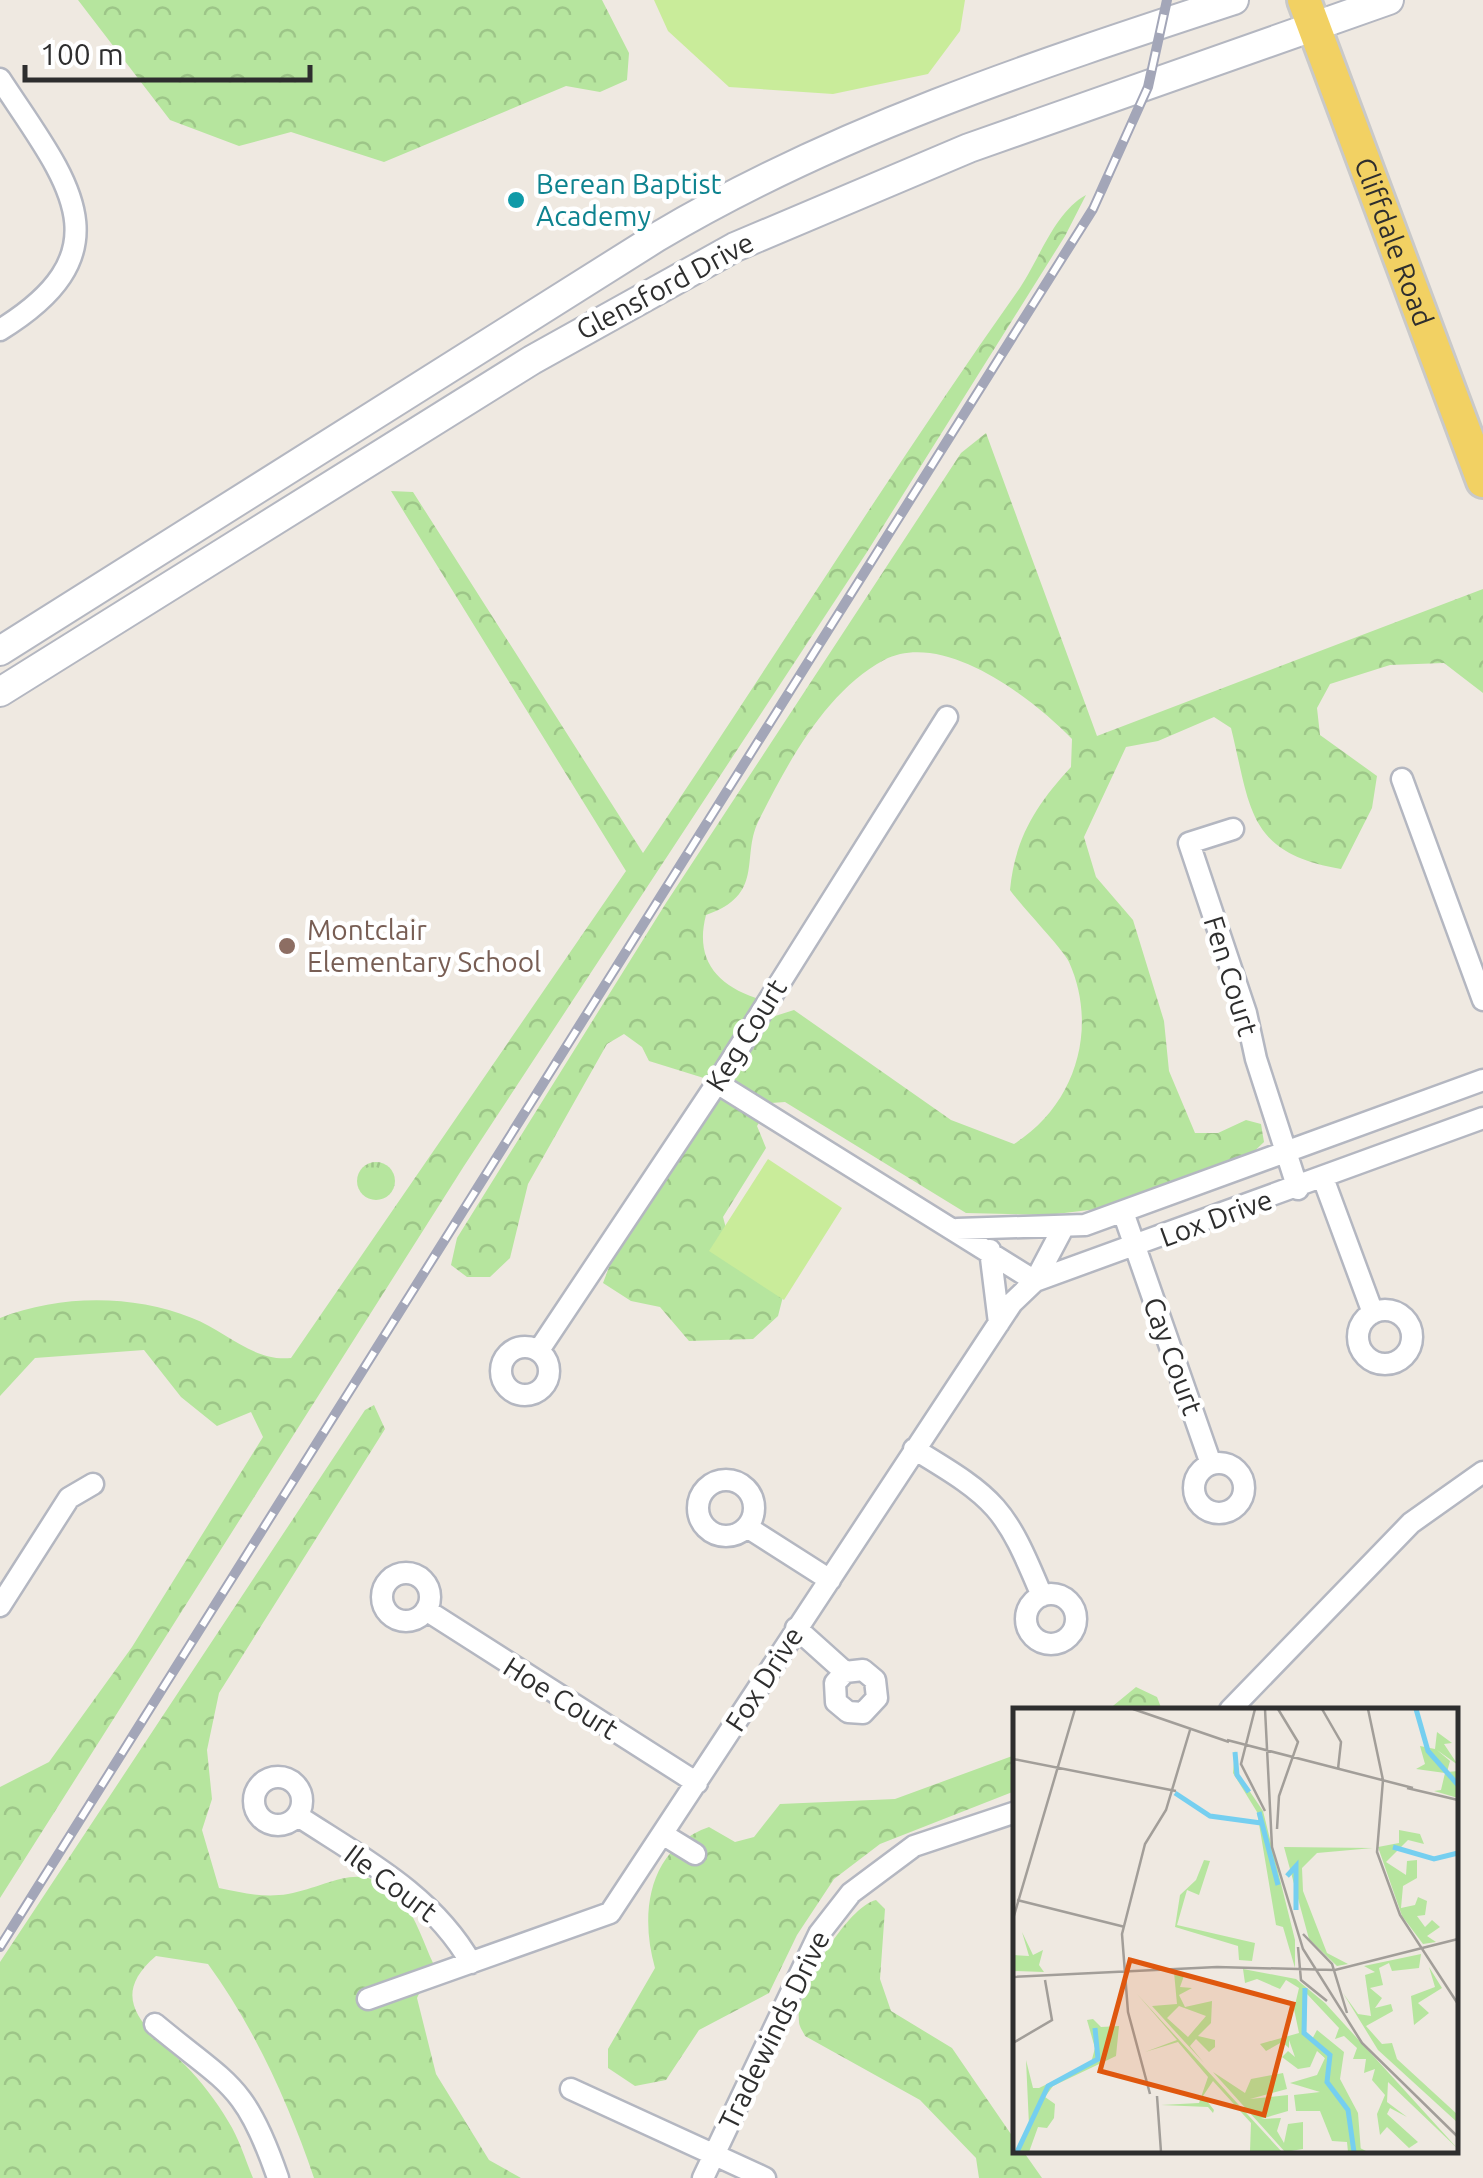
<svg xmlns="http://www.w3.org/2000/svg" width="1483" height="2178" font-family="Ubuntu,sans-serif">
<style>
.forest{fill:url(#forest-crowns)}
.park{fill:url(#park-tufts)}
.pitch{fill:#c9ec9a}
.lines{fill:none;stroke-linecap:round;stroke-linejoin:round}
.street-casing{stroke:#b4b7c1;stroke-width:25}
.secondary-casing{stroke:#b4b7c1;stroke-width:32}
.primary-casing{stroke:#c9c9c9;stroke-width:38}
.street{stroke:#fff;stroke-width:20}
.secondary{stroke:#fff;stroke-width:28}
.primary{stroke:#f2d163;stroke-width:32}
.rail-casing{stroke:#a3a6b8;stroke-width:10}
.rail{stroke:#fff;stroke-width:6;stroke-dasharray:19;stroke-linecap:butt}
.culture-dot{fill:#0f9aa8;stroke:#fff;stroke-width:4}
.education-dot{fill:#8d6e63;stroke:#fff;stroke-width:4}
.labels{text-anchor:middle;stroke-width:9;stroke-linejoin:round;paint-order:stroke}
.culture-label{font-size:28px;fill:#0d838f;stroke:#fff;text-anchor:start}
.street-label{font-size:28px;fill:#2e2e2e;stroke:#fff}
.education-label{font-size:28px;fill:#785e54;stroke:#fff;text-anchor:start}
.inset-river{fill:none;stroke:#75cff0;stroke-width:5}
.inset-road{fill:none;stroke:#a29e99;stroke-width:2.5}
.view{fill:#df570e;fill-opacity:0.15;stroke:#df570e;stroke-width:5}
.inset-edge{fill:none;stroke:#2e2e2e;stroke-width:5}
</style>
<defs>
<pattern id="forest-crowns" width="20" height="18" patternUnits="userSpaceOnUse" patternTransform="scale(2.5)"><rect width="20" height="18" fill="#b6e59e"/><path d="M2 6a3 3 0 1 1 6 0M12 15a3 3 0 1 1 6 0" fill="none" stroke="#9dc588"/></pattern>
<pattern id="park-tufts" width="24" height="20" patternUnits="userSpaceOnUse" patternTransform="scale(2.5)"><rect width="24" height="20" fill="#b6e59e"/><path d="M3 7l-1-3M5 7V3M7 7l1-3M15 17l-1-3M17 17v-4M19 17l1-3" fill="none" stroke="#9dc588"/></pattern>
</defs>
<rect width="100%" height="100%" fill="#efe9e1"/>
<!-- forest -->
<path class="forest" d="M78 0H602L629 53 627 80 600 92 566 86 384 162 291 132 239 146 170 120Z
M1086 195 1065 236 867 552 464 1166 0 1898V1787L49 1762 132 1647 263 1437 251 1412 217 1426 181 1397 144 1350 35 1358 0 1396V1318C60 1295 131 1294 192 1318 226 1331 253 1362 291 1358L626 871 391 491 413 492 643 853C769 667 887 476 1017 292 1038 263 1054 212 1086 195Z
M986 433 1097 736 1483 589V693L1444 663 1390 665 1330 684 1317 708 1320 735 1377 776 1372 808 1341 869C1247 853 1251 809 1231 728L1214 717 1158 741 1126 747 1084 837 1096 877 1133 920 1164 1021 1169 1071 1195 1133H1218L1246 1120 1261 1124 1264 1142 1245 1160 1097 1209 1048 1215 966 1213 785 1102 771 1103 757 1126 766 1148 723 1217 730 1243 786 1285 778 1316 753 1339 689 1341 660 1307 631 1301 603 1283 616 1249 750 1042 772 1017 794 1010 951 1120 1014 1144C1075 1106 1099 1029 1069 962 1063 949 1022 907 1010 890 1015 838 1036 805 1071 767L1072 739C1033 699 944 629 884 660 825 692 787 764 758 822 741 858 765 895 706 915 695 957 714 984 756 998L754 1011 707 1079 649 1061 642 1047 624 1034 607 1044 528 1184 510 1258 490 1277H467L451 1265 457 1238 666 903 961 453Z
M374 1405 385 1429 219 1693 207 1750 212 1799 202 1830 219 1888C243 1893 264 1898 288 1894 333 1886 363 1856 402 1901 416 1917 424 1944 433 1963L417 1998 436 2074 489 2160 521 2178H314C289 2104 254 2027 208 1964L156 1956C103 2001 151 2031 185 2065 201 2081 217 2102 228 2121 239 2138 245 2159 253 2178H0V1962L365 1410Z
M1136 1687 1157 1697 1162 1710H1108Z
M1015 1755V1791L880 1844 834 1879 797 1935 769 1993 699 2030 666 2080 635 2086 608 2068V2049L655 1968C639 1912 649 1848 709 1827L735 1842 754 1837 780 1804 895 1799Z
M876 1900 885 1909 880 1979 891 2011 952 2048 1015 2140 1016 2150 1023 2151 1042 2178H979L976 2158 920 2100 805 2036C803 2031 799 2027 799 2021 795 1992 848 1906 876 1900Z"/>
<!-- park -->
<path class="park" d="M357 1181a19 19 0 1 1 38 0a19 19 0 1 1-38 0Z"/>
<!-- pitch -->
<path class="pitch" d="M654 0H965L960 31 928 74 833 94 729 87 668 31Z
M768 1159 842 1208 784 1300 709 1251Z"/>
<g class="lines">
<!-- street casing -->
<g class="street-casing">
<path id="street" d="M0 79C64 177 132 249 0 330
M1402 779 1483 1000
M1233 829 1189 843 1246 1013 1256 1059 1298 1189
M717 1083 1035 1281
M1323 1178 1373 1313
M1123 1212 1211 1464
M957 1229 1085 1225 1483 1080
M990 1250 999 1323
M1035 1281 1483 1118
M1358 1337a27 27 0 1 1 54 0a27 27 0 1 1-54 0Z
M501 1371a24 24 0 1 1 48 0a24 24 0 1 1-48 0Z
M539 1350 717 1083 947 717
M914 1449C997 1499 1005 1507 1042 1596
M1194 1488a25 25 0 1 1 50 0a25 25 0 1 1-50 0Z
M698 1508a28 28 0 1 1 56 0a28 28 0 1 1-56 0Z
M747 1527 830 1580
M382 1597a24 24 0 1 1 48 0a24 24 0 1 1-48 0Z
M1026 1619a25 25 0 1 1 50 0a25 25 0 1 1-50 0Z
M0 1606 69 1498 93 1484
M426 1610 697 1783
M796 1628 845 1672 863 1670 875 1680 877 1698 863 1713 848 1712 836 1702 835 1683 845 1672
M1230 1710 1411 1523 1483 1472
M254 1801a24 24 0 1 1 48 0a24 24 0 1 1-48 0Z
M298 1816C362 1858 432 1894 471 1963
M664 1835 695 1854
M368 1999 610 1913 1012 1303 1035 1281 1063 1228
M155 2024C228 2085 245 2082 278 2178
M571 2089 765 2178
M703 2178 819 1934 851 1893 914 1846 1016 1812"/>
</g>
<!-- secondary casing -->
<g class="secondary-casing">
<path id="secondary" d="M0 651 657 237C837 130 1036 65 1234 0
M0 692 532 360 735 247 969 148 1389 0"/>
</g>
<!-- primary casing -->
<g class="primary-casing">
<g id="primary">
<path id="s1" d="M1304 0 1483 481"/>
</g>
</g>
<!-- street -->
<use href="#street" class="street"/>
<!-- secondary -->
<use href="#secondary" class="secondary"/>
<!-- primary -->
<use href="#primary" class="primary"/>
<!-- rail casing -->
<g class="rail-casing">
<path id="rail" d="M0 1947 1093 209 1148 87 1167 0"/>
</g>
<!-- rail -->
<use href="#rail" class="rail"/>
</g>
<!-- markers -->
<circle class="culture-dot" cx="516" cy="200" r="10"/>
<circle class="education-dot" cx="287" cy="946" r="10"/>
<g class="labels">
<!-- culture labels -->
<g class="culture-label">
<text x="536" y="194">Berean Baptist<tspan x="536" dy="32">Academy</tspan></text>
</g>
<!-- street labels -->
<g class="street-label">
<text dy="10" stroke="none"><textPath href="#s1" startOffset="258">Cliffdale Road</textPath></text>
<text transform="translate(665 286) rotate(-28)" y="10">Glensford Drive</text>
<text transform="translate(1231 976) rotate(73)" y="10">Fen Court</text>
<text transform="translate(746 1035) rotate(-58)" y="10">Keg Court</text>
<text transform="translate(1216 1218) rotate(-20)" y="10">Lox Drive</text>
<text transform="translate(1173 1356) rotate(70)" y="10">Cay Court</text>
<text transform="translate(764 1679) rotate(-57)" y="10">Fox Drive</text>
<text transform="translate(561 1698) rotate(32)" y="10">Hoe Court</text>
<text transform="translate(391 1883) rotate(37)" y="10">Ile Court</text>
<text transform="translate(774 2030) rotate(-64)" y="10">Tradewinds Drive</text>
</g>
<!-- education labels -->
<g class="education-label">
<text x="307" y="940">Montclair<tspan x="307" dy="32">Elementary School</tspan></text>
</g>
</g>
<!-- overview -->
<g transform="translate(1013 1708)">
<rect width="445" height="445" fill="#efe9e1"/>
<path d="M424 24 439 35 431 36 445 57 424 42 437 53 434 64 445 63V90L421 83 428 82 432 65 403 61 412 56 407 38 422 41ZM222 42 225 66 250 103 282 232V260L270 219 263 217 244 104 220 65ZM386 122 407 126 411 136 395 132 373 154 393 167 394 153 404 152V170L390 178 388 200 402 197 405 189 414 193 412 207 404 208 412 219 419 212 427 219 414 228 423 234 410 236 389 208 365 139 386 135ZM271 139 360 140 304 145 289 160 290 183 314 245 335 256 324 258 296 231ZM191 152 197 153 186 187 174 182 164 217 242 235 239 253 226 252 225 238 162 219 167 187 183 172ZM9 224 20 247 30 242 26 257 31 264 0 263V247L16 248ZM408 246 406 260 379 263 376 255 366 260 370 277 357 280 369 290 362 300 378 296 380 303 353 318 369 336 379 335 384 351 445 407V415L365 342 330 285 345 306 358 308 352 267 362 264 351 258ZM416 259 429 280 405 295 416 305 401 317 398 288 422 279ZM230 261 283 271 312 295 445 441 375 374 374 394 394 409 377 400 374 406 405 434 396 440 374 419 367 427 364 406 372 387 359 372 362 361 351 365 353 351H340L344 340 331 328 322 331 326 320 294 286 293 327 313 338 347 440 355 444H335L334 434 319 433 307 403H283L281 387 307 384 277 375 304 367 312 350 304 343 297 359 285 361 269 349 275 343 282 349 276 332V340L269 334 253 343 247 336 286 325 281 301 286 280 273 272 267 281 244 271 232 275ZM161 264 172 265 167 279 179 280 166 287 172 299 199 293 198 315 185 328 202 332V339L196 344 183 331 177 338 191 355 139 298 164 296ZM166 298 193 308 175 329 154 310ZM124 286 247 420 269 444 237 443 238 415 200 373 190 388 201 402 200 405 195 399 148 397 186 395 195 369 165 334 132 344 164 332ZM80 311 88 319 106 318 103 348 40 378 32 389 42 396 41 410 34 420 25 419 16 444H3L16 417 13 352 20 380H26L78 355 82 340 74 312ZM200 364 232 385 238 371 270 365 274 381 237 391 275 387V403L248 411 268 410 264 423 271 435 275 416 290 414V441L272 444Z" fill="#b6e59e" fill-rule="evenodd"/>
<path d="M304 322 331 344 327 371 345 405 348 444H336L331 410 311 375 314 352 297 335Z" fill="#b6e59e"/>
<path class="inset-river" d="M403 1 415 43 445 77M222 44 224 67 236 84M162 85 197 108 248 115M246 104 265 177M380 139 421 151 445 145M274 168 283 158V202M292 280 291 325 317 347 314 374 335 402 341 444M4 444 35 378 85 351 82 320"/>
<path class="inset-road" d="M120 1 216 34M242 1 228 56 252 103M252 1 259 139 290 241 349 335 445 429M309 1 328 34 325 61M355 1 370 72 364 144 387 207 445 296M214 32 400 80M0 51 163 83M394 80 445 92M264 121 266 88 285 34 265 1M4 192 112 219M0 211 62 1M290 226 319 256 334 305M285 239 288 272 314 293M0 269 204 259 322 262 445 231M0 335 39 312 32 272M137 386 115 304 109 226 132 136 153 102 177 22M144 388 148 444"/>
<path class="view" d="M117 252 280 296 251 407 87 363Z"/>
<rect width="445" height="445" class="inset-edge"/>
</g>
<!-- scale -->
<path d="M25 65v15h285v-15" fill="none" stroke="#2e2e2e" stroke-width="5"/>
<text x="40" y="65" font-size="30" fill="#2e2e2e" stroke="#ffffff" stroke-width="8" paint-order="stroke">100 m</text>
</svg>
